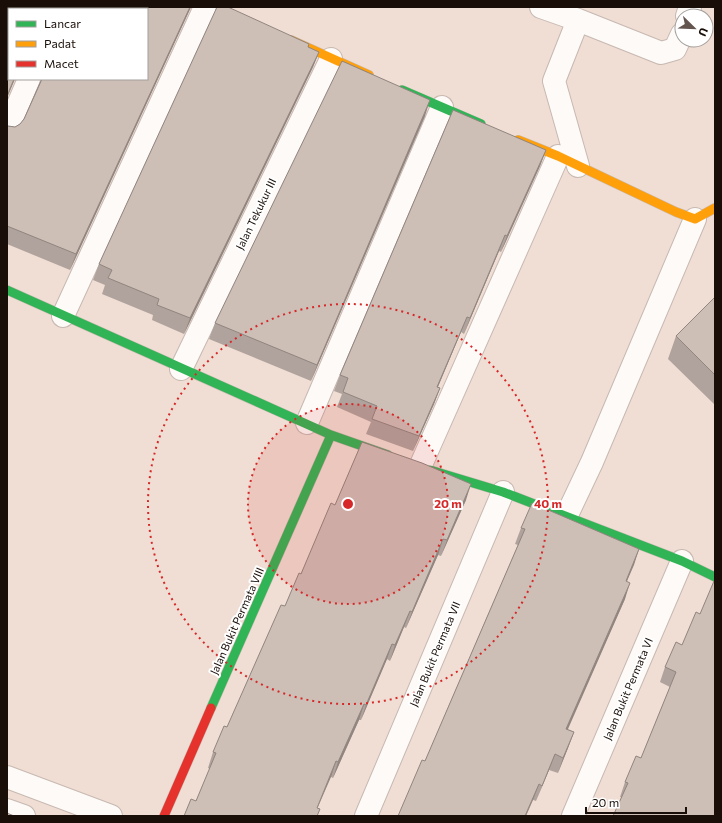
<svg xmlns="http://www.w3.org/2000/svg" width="722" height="823" font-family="Commissioner,sans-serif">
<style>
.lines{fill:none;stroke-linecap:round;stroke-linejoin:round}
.street-casing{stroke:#c7b9b1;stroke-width:24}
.fast-casing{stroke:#c7b9b1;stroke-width:10}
.slow-casing{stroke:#c7b9b1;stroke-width:10}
.jam-casing{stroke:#c7b9b1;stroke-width:10}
.street{stroke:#fdfaf8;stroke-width:22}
.fast{stroke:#30b455;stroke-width:9}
.slow{stroke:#ff9f0a;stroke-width:9}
.jam{stroke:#e5322d;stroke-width:9}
.wall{fill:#b0a39d}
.shaded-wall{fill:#90857f}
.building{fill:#cdbeb6;stroke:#90857f}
.ring{fill:none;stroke:#d62828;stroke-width:2;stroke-dasharray:2 4}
.labels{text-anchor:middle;stroke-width:4;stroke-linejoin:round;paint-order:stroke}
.street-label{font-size:11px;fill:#190e08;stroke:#fff}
.centre{fill:#d62828;stroke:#fff;stroke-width:2}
.ring-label{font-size:12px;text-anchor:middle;font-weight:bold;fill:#d62828;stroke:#fff;stroke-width:4;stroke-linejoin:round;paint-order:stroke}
</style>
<rect width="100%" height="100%" fill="#f0ddd3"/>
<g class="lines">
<!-- street casing -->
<g class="street-casing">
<path id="street" d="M541 7 578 20
M687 16 690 7
M7 130 29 79
M578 166 554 81 578 20 661 53 675 49 682 34
M63 316 205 7
M181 369 331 59
M307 423 442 107
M420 467 558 156
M566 517 592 462 695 219
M7 777 111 816
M7 810 24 816
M366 816 503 492
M573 816 682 561"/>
</g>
<!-- fast casing -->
<g class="fast-casing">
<path id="fast" d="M402 90 481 124
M7 290 331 435 388 455
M430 470 503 492 682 561 715 577
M211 708 331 435"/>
</g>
<!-- slow casing -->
<g class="slow-casing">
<path id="slow" d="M291 40 369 75
M518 140 558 156 676 212 695 219 715 208"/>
</g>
<!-- jam casing -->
<g class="jam-casing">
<path id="jam" d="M164 816 211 708"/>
</g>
<!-- street -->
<use href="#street" class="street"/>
<!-- fast -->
<use href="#fast" class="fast"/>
<!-- slow -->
<use href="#slow" class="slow"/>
<!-- jam -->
<use href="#jam" class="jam"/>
</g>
<!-- wall -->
<path class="wall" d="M7 7H191L70 270 7 244V125L8 126 15 127 20 124 24 119 41 79H147Z
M308 47 319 52 313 67 184 334 152 320 153 315 102 294 105 285 93 280 99 264Z
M425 116 311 381 209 339 215 323Z
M546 150 540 166 501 252 499 251 464 334 461 332 438 387 440 388 434 404 413 451 366 434 371 422 337 407 342 394 334 391 340 375Z
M715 297V405L668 359 676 336Z
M466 500 441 556 438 555 406 628 404 627 390 661 387 659 361 720H359L333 778 331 777 196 801 210 769 208 768 213 752 227 727 285 606 335 505Z
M521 528 639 549 627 581 625 599 567 729 574 732 568 748 558 773 549 770 536 801 425 761 518 545 515 544Z
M682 645 715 816 620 797 625 782 641 758 670 687 660 682 665 667Z"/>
<!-- shaded-wall -->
<path class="shaded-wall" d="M190 7H191L70 270 76 254Z
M319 52 313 67 184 334 190 318Z
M14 79H15L7 98V96Z
M430 100 425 116 311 381 317 365Z
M546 150 540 166 501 252 507 236Z
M505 235 499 251 464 334 470 318Z
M467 317 461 332 431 403 437 387Z
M440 388 434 404 413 451 419 436Z
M471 484 466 500 441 556 447 540Z
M443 539 438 555 406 628 412 612Z
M639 549 634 565 620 597 626 581Z
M630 583 625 599 561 745 566 729Z
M410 611 404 627 390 661 395 645Z
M392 644 387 659 361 720 366 705Z
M364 704 359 720 333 778 338 762Z
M574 732 568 748 558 773 563 758Z
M555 754 549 770 536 801 542 786Z
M336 761 331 777 314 816 317 808Z
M539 784 533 800 526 816H525Z"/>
<!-- building -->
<path class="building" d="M7 7H190L76 254 7 226V125L8 126 15 127 20 124 24 119 42 79H147V9H9V79H14L7 96Z
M217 7H228L309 44 308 47 319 52 190 318 157 305 159 299 108 278 112 270 99 264Z
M342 61 430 100 317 365 215 323Z
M453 110 546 150 507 236 505 235 470 318 467 317 437 387 440 388 419 436 372 419 377 406 343 392 348 378 340 375Z
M715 297V375L676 336Z
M362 442 422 463 471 484 447 540 443 539 412 612 410 611 395 645 392 644 366 705 364 704 338 762 336 761 317 808 320 809 317 816H184L191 799 196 801 216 753 213 752 224 726 227 727 281 605 285 606 299 573 301 574 331 503 335 505Z
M532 503 639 549 626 581 630 583 566 729 574 732 563 758 555 754 542 786 539 784 525 816H398L422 760 425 761 525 529 521 528Z
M714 581 715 582V816H613L628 783 625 782 636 756 641 758 676 672 665 667 676 642 682 645 696 612 700 614Z
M7 813 14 816H7Z"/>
<!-- distance rings -->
<circle cx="348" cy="504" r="100" fill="#d62828" fill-opacity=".12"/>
<g class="ring">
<circle cx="348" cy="504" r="100"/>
<circle cx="348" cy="504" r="200"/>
</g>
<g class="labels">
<!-- street labels -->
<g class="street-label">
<text transform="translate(256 214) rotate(-64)" y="4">Jalan Tekukur III</text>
<text transform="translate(237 621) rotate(-66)" y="4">Jalan Bukit Permata VIII</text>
<text transform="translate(435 654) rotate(-67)" y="4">Jalan Bukit Permata VII</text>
<text transform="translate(628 689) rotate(-67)" y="4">Jalan Bukit Permata VI</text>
</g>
</g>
<circle cx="348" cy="504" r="6" class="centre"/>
<g class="ring-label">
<text x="448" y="508">20 m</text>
<text x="548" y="508">40 m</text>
</g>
<!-- border -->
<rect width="722" height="823" fill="none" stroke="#190e08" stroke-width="16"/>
<!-- legend -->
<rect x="8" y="8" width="140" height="72" fill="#ffffff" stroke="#a39f9c"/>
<rect x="16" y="21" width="20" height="6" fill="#30b455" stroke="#a39f9c"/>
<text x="44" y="28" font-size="12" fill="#190e08">Lancar</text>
<rect x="16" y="41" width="20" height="6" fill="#ff9f0a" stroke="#a39f9c"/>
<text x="44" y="48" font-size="12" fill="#190e08">Padat</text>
<rect x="16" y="61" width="20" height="6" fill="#e5322d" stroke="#a39f9c"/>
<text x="44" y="68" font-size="12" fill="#190e08">Macet</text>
<!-- north arrow -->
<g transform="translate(694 28) rotate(113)"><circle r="19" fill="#ffffff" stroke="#a39f9c"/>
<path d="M0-3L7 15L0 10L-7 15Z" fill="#64564f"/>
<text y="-6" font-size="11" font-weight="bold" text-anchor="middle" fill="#190e08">U</text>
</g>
<!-- scale -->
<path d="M586 807v6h100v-6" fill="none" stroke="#190e08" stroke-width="2"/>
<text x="592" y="807" font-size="12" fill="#190e08" stroke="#ffffff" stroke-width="3" paint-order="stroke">20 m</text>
</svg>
